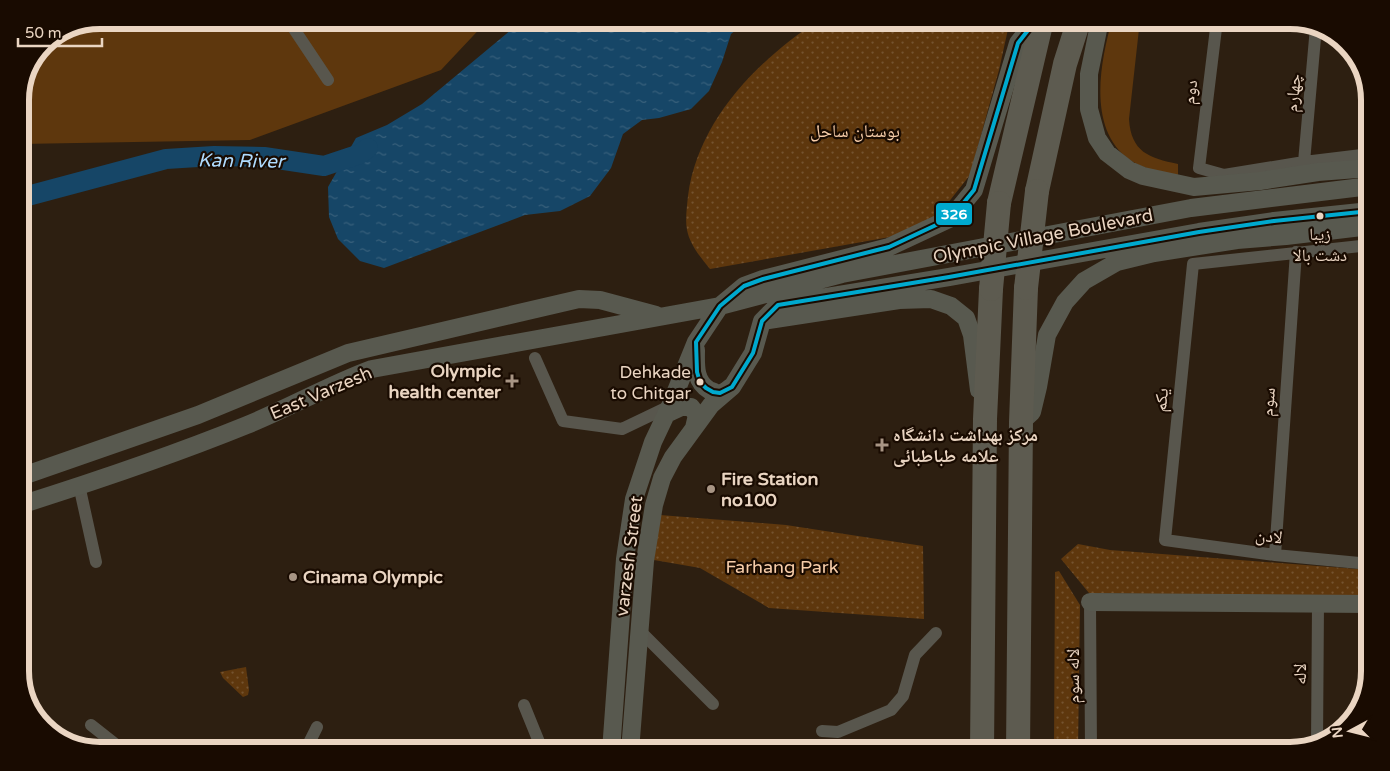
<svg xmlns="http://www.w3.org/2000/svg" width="1390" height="771" font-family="'Varela Round','Noto Naskh Arabic',sans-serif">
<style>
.green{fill:#5e370d}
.park{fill:url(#park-dots)}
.water{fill:url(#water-ripples)}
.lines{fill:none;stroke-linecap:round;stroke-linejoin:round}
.river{stroke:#164667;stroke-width:20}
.street{stroke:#58564d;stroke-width:12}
.secondary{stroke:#58594f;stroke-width:18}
.highway{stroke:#5d5b50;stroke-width:24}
.highway-bridge{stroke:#5d5b50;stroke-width:24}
.bus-1-casing{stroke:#190b01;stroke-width:8}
.bus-1{stroke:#00a9ce;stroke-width:4}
.bus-dot{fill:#ead5c2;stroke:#190b01;stroke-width:2}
.poi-dot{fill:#a89584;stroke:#190b01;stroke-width:2}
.labels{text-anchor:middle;stroke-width:4.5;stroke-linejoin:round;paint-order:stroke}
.bus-label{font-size:17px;fill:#ead5c2;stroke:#190b01}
.street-label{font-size:18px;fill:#ead5c2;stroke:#190b01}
.park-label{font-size:18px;fill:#f7cda9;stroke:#190b01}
.poi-label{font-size:18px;font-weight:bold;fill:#ead5c2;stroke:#190b01;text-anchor:start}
.water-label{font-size:19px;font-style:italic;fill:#afdbfe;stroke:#190b01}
.rim{fill:none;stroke:#ead5c2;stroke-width:6}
.line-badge{stroke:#190b01;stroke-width:2}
.badge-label{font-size:14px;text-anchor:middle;font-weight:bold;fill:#fff}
</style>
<defs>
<pattern id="park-dots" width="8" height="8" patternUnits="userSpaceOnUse" patternTransform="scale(1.25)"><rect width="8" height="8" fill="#5e370d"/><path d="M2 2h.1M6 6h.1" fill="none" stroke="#75532f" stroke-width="1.8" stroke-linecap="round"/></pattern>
<pattern id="water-ripples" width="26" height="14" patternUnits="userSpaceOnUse" patternTransform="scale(1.25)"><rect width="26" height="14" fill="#164667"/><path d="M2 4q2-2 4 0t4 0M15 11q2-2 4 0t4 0" fill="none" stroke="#38607b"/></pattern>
</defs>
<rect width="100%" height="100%" fill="#2d1f11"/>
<!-- green -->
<path class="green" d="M100 20H488L441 70 250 140 20 144V95L44 43Z
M1112 20H1140L1129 119C1131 152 1149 158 1178 164V176C1162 173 1144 169 1130 160 1087 130 1100 63 1112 20Z"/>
<!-- park -->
<path class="park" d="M819 20H1010L999 70 970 175 936 218 890 237 710 269C701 258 690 245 687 230 685 220 687 206 688 196 698 120 758 60 819 20Z
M660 515 786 525 923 546 924 619 769 608 700 568 654 560Z
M1078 544 1110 550 1370 570V596L1316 597 1089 593 1061 559Z
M1059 571 1080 605 1078 751H1054L1055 572Z
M246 667 249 690 248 695 243 697 223 678 220 672Z"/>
<!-- water -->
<path class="water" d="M523 20H748L731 34 722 62 709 91 691 109 659 118 642 120 623 134 611 168 590 196 560 211 525 215 384 268 360 261 338 239 329 217 328 187 356 138 387 125 422 104Z"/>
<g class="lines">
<!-- river -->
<path class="river" d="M20 198 166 159 214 156 264 157 324 166 360 154 368 148"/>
<!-- street -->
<path class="street" d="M288 20 328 80
M1217 20 1199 168 1224 175 1304 162 1370 154
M1304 162 1316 27
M1370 245 1193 264 1165 540 1275 555 1370 564
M535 358 563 421 622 429 670 406
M79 485 96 562
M20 520 25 513 27 503
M1275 555 1296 252
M1090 602 1091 751
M640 631 713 704
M524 705 539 742 546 751
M91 725 124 751
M822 731 838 732 891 710 903 696 915 655 936 633
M1317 744 1318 604
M307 751 309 743 317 727"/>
<!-- secondary -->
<path class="secondary" d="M1100 20 1089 74V109L1097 138 1107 153 1129 170 1143 176 1194 187 1260 181 1318 172 1370 168
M762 321 899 300 931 299 951 306 966 318 972 335 979 390
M696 350C696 364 694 381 709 390 712 391 717 394 720 393 724 393 728 389 731 387
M666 414 681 407H691L697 415 694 428
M1021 422 1032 412 1038 387 1047 335 1065 302 1084 281 1117 262 1154 253 1237 240 1286 236 1370 226
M20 477 198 415 348 353 579 299 600 300 656 315
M20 505C96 481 173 455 247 425 289 408 329 385 372 369L720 306 842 274 1191 208 1370 186
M1090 602 1370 604
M611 751 625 559 634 499 653 442 670 406 696 342 720 306 744 286 763 279 889 247 951 218 974 190 1018 43 1036 20
M630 751 645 561 654 505 662 478 673 457 711 405 732 387 753 353 762 321 778 305 949 277 1199 232 1274 221 1370 211"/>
<!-- highway -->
<path class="highway" d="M1037 191 1065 64 1079 20
M999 203 1042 20
M982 751 985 419 991 289
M1018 751 1021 422 1026 288"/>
<!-- highway-bridge -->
<path class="highway-bridge" d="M1026 288 1037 191
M991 289 999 203"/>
<!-- bus-1 casing -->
<g class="bus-1-casing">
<path id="bus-1" d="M1036 20 1018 43 974 190 951 218 889 247 763 279 744 286 720 306 696 342 697 372 700 382 706 388 713 392 720 393 732 387 753 353 762 321 778 305 949 277 1199 232 1274 221 1370 211"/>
</g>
<!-- bus-1 -->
<use href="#bus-1" class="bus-1"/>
</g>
<!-- markers -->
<g class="bus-dot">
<circle cx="1320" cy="216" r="4.5"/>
<circle cx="700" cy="382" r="4.5"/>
</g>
<g class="poi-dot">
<path d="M509.5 373.5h5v5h5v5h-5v5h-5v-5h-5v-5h5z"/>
<path d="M879.5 437.5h5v5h5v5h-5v5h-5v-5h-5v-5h5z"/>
<circle cx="711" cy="489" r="5"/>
<circle cx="293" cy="577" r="5"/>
</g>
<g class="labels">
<!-- bus labels -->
<g class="bus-label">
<text x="1320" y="240">زیبا<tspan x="1320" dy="21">دشت بالا</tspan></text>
<text x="691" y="378" text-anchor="end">Dehkade<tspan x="691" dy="21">to Chitgar</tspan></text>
</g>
<!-- street labels -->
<g class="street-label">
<text transform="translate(1190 92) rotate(-83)" y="6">دوم</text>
<text transform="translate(1293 93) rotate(-85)" y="6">چهارم</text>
<text transform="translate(1043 236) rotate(-11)" y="6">Olympic Village Boulevard</text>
<text transform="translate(321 393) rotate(-23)" y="6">East Varzesh</text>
<text transform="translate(1161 400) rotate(-84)" y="6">یکم</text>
<text transform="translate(1268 402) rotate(-86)" y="6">سوم</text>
<text transform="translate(1269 536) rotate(7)" y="6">لادن</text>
<text transform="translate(629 556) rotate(-83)" y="6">varzesh Street</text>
<text transform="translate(1300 674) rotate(-90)" y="6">لاله</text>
<text transform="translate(1073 676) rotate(-90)" y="6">لاله سوم</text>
</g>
<!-- park labels -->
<g class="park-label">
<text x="855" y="137">بوستان ساحل</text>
<text x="782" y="573">Farhang Park</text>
</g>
<!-- poi labels -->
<g class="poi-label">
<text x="501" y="377" text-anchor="end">Olympic<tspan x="501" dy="21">health center</tspan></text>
<text x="893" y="441">مرکز بهداشت دانشگاه<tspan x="893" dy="21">علامه طباطبائی</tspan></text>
<text x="721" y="485">Fire Station<tspan x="721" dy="21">no100</tspan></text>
<text x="303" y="583">Cinama Olympic</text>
</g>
<!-- water labels -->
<g class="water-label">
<text transform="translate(241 160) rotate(1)" y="7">Kan River</text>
</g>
</g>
<!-- crop -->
<path d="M0 0H1390V771H0ZM100 29H1290A71 71 0 0 1 1361 100V671A71 71 0 0 1 1290 742H100A71 71 0 0 1 29 671V100A71 71 0 0 1 100 29Z" fill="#190b01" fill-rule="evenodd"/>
<path class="rim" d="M100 29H1290A71 71 0 0 1 1361 100V671A71 71 0 0 1 1290 742H100A71 71 0 0 1 29 671V100A71 71 0 0 1 100 29Z"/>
<rect class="line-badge" x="935" y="202" width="38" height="24" rx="5" fill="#00a9ce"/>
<g class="badge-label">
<text x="954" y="219">326</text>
</g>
<!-- north arrow -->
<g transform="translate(1350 731) rotate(263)" stroke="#190b01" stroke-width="4" paint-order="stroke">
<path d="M0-4L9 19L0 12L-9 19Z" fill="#ead5c2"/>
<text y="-8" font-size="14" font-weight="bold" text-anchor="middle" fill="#ead5c2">N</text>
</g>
<!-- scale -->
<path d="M18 38v8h84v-8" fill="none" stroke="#ead5c2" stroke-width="2.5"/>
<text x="25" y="38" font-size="15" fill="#ead5c2" stroke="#190b01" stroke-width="4" paint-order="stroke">50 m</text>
</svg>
